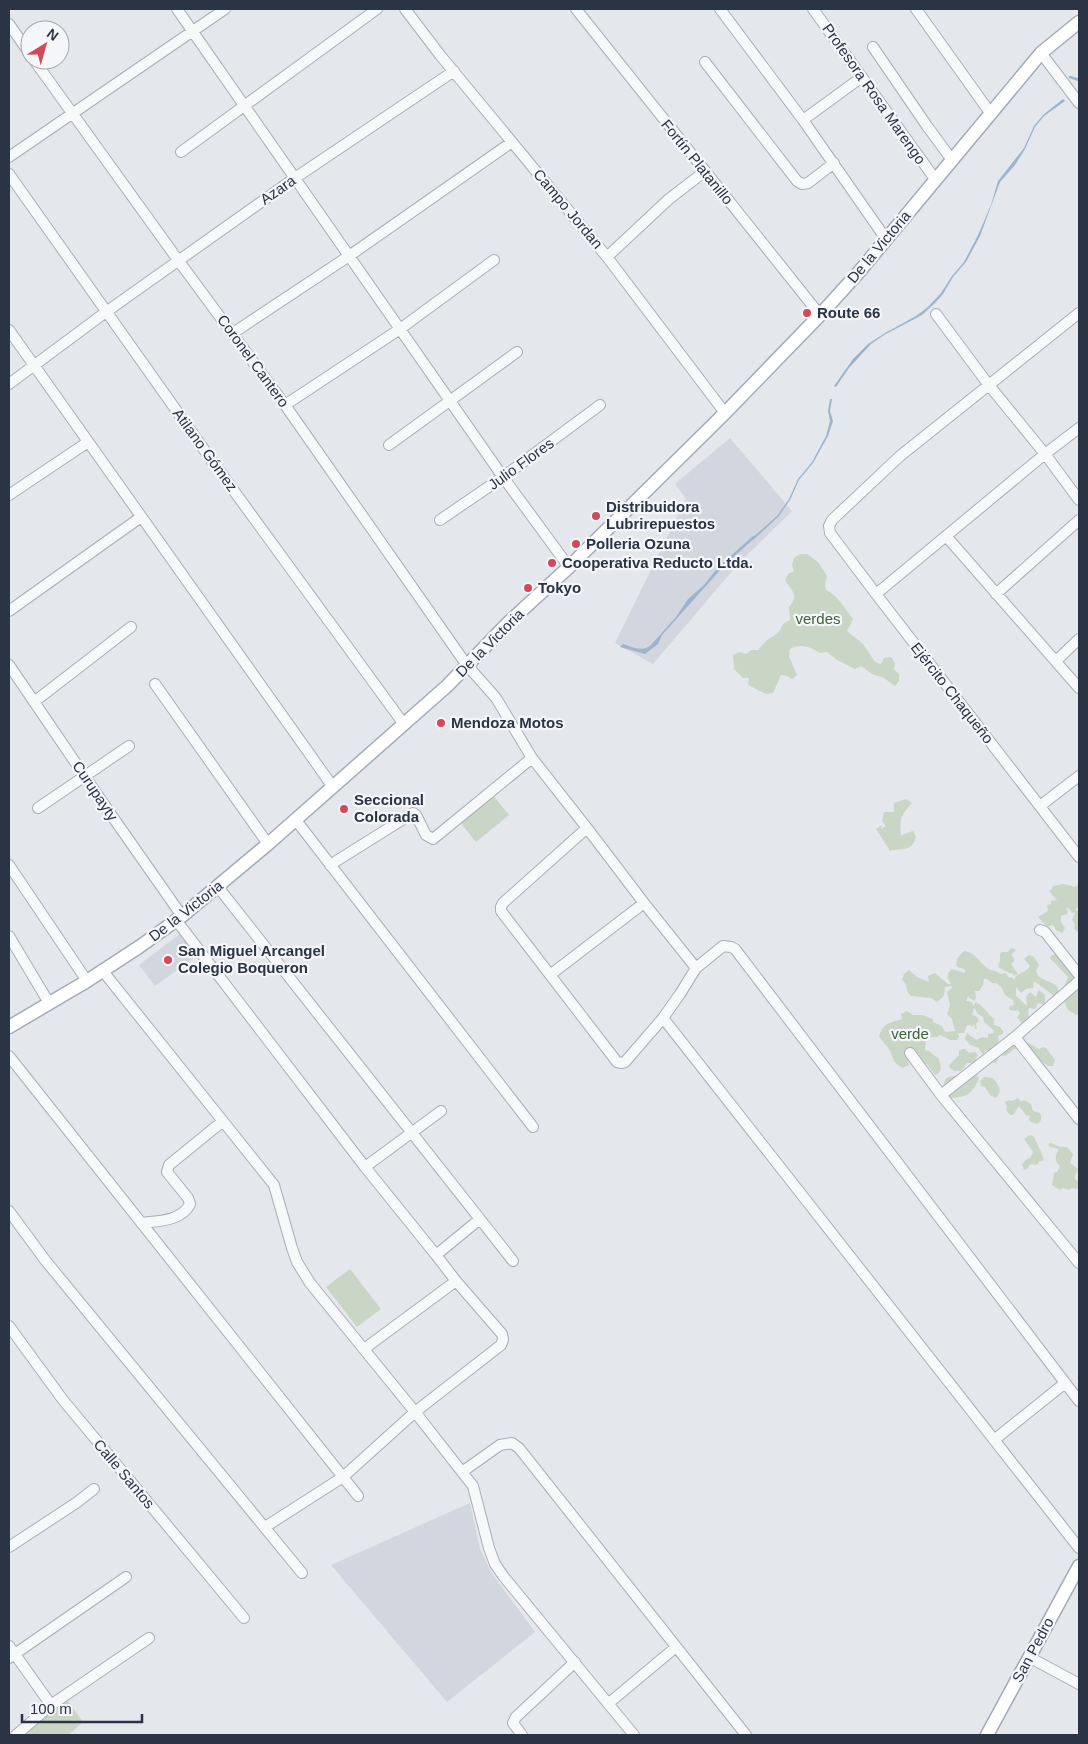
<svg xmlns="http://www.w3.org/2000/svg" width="1088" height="1744" font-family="Arial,sans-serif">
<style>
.built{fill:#d2d6de}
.green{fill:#c9d6c5}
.water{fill:#9fb4cc}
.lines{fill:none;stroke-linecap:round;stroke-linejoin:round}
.stream{stroke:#9fb4cc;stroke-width:2.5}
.minor-casing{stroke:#a9aeb7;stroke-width:12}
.major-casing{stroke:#a3abb8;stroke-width:15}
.minor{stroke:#f7f8fa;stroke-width:10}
.major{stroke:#fff;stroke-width:12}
.poi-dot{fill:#d1495b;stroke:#f4f6f9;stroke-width:2}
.labels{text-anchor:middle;stroke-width:4.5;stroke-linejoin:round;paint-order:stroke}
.street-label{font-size:15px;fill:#2b3445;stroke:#f4f6f9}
.poi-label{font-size:15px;font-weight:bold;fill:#2b3445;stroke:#f4f6f9;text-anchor:start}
.park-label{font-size:15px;fill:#3f6138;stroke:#f4f6f9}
</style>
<rect width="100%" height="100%" fill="#e4e7ec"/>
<!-- built -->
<path class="built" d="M730 438 792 511 739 563 653 664 615 643 686 499 675 484Z
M181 933 198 955 155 986 139 965Z
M470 1503 480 1549 492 1574 535 1632 447 1702 331 1565Z"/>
<!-- green -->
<path class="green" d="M800 554H807L818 562 827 576 825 583 826 590C838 595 845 609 853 619L847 631 863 644 875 662 881 664 884 658 891 657 895 663 894 669 899 674V681L895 686 884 678 872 674 861 666 855 669 837 660 827 652 820 653C810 647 802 643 790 649L789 656 797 675 792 679 787 676 781 675 773 693 766 694 748 685 749 678H743L734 669 733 655 739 652 746 654 751 650H758L767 640 778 633 784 623 790 620 789 607C800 594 791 591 785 580L788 574 794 571 792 565 794 558Z
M492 794 509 815 476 842 459 821Z
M906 799 912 803C901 814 899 820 901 835L913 831 916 837C911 853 903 847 890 851L876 829 882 825 881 829 886 826 882 821 884 812H894V803Z
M1079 882V904L1075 911 1079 910V932L1074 929 1075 924 1072 920 1075 912 1072 913 1069 908 1066 909 1068 911 1067 914 1061 916V922L1065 928 1062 933 1056 930 1053 925 1047 927 1038 917 1048 911 1047 905 1051 904V901L1057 900 1049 891 1052 889 1053 886 1063 884 1076 887Z
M1011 948 1016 950 1011 955 1015 960 1011 964 1018 974 1014 976 1012 973H1009L998 967 1000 961V954L1002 952H1008Z
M965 951C978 955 977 960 986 967 990 971 996 970 1001 974L1006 973 1008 977 1013 978 1014 981 1016 976 1028 969 1030 966 1024 959 1029 955 1034 957 1039 965 1036 971 1039 977 1056 985 1059 992 1054 996 1034 981 1033 988 1026 989 1021 993 1016 987V996L1027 1006 1026 997 1030 992 1036 997 1039 990 1045 995V1003L1042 1004 1038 1003 1035 1009 1029 1008 1028 1014 1031 1020 1026 1024H1022L1017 1017 1020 1013 1018 1010 1012 1011 1009 1009 1010 1006 1014 1005 1013 1000C1006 996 1004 995 1002 988L996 983H992L987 979H984L983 985 979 991H975L976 997 975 1001 969 998 968 996 966 1001 972 1002 973 1006 976 1002C985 1008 987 1013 994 1019V1025L1000 1027 1003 1031V1034L998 1036 999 1040 995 1047 1009 1039 1017 1046V1049H1014L1006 1056 1000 1055 996 1063 986 1061 992 1050H987L982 1054 979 1048 970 1045 965 1039 967 1033 976 1040 982 1037 988 1038V1034L993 1033 994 1031C993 1029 987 1025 984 1022L983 1017 978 1014 974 1008 972 1015 976 1016 979 1020 976 1024 977 1029H975L974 1024 972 1027 970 1025H967L964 1033H958L959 1037 957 1040H950L940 1035 937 1037H931L926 1040 925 1050 929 1051 939 1059 941 1069 938 1074 935 1075 927 1064H924L918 1056 920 1054 911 1050 907 1055 909 1065 903 1068C894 1064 894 1061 891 1053 889 1047 882 1042 879 1036 884 1022 890 1023 902 1019L901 1014 907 1011 913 1015H923L933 1019V1022L942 1026 945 1032 955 1031 952 1019 947 1014 950 1005 947 992 952 988 951 986 945 987 944 996 937 1002 931 998 911 996C905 991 908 984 902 980L904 974 909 970 917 977 929 982 928 976 935 973 948 984H951C947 978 946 974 952 969L964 973 966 971 964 969 957 967C955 961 959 954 965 951Z
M1056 954C1060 962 1067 965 1072 972 1082 984 1079 999 1079 1014L1076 1015 1067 1009 1065 1003 1062 1002 1064 987 1068 977 1050 958 1052 955Z
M1028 1043 1039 1049 1043 1047 1046 1048 1055 1060 1053 1066H1048L1035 1057V1055L1029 1052 1025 1044Z
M962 1049H965L969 1053 975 1052 978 1055 974 1063H967L961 1071H954L949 1067 950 1064 959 1055V1051Z
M970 1065H975L976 1072 979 1079C972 1093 968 1097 951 1098L944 1090C943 1072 951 1079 962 1074 965 1073 968 1067 970 1065Z
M984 1077 993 1078C999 1086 1003 1090 996 1098L990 1095 985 1087 981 1086 980 1081Z
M1018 1098 1021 1102 1024 1100 1031 1104 1033 1111 1040 1113C1042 1118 1042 1121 1037 1124L1031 1122 1029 1120 1030 1115 1027 1116 1019 1106 1013 1115H1010L1006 1110 1007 1107 1005 1102 1009 1100 1012 1101Z
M1030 1135 1033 1136C1035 1138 1044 1158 1044 1160L1039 1162 1037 1165 1031 1164 1027 1169 1024 1170 1022 1164 1027 1159 1030 1158 1033 1152 1024 1139Z
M1051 1143 1060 1147H1067L1073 1154 1070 1163 1078 1169 1075 1176V1179L1079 1182 1078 1189 1072 1188 1069 1190 1063 1188 1060 1190 1052 1185 1054 1173 1057 1172 1060 1166C1054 1161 1055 1155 1059 1149L1050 1147 1048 1144Z
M350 1269 381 1309 357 1327 326 1287Z
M66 1698 83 1722 68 1735H22Z"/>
<!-- water -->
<path class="water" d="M1063 99 1065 101 1044 116 1035 127 1025 149 1015 165 1000 182 980 236 966 262 953 277 943 294 935 303 922 315 884 335 871 344 849 368 836 387 834 386 853 359 868 344 885 333 916 316 928 307 941 293 952 276 964 262 978 235 991 205 998 181 1024 148 1034 126 1043 115Z
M830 399H832L830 411 833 421 828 436 813 463 799 480 790 500 778 517 753 540 752 538 777 516 789 499 798 479 812 462 826 436 830 421 828 411Z
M719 566 722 568 662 635 658 644 645 654 620 647 623 644C632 647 641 652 650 646L676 617 688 599 704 585Z"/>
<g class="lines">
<!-- stream -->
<path class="stream" d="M1070 77 1079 80
M719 568 754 537
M499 642 528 612"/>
<!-- minor casing -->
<g class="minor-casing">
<path id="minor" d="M177 9 503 477 569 567
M405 9 440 55 607 257 725 413
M576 9 820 315
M720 9 803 120 886 239
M813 9 935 179
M916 9 991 114
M9 24 30 54
M873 47 927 126 952 160
M1041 53 1079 103
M34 60 178 260 285 405 466 664 496 698 532 758 587 828 644 903 696 968
M705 62 797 181 802 184 808 183 834 163
M803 120 862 77
M181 152 377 9
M9 157 225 9
M9 174 210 458 403 723
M607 257 669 199 704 172
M1079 313 900 456 832 520 829 526 830 533 876 594 1079 857
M936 314 988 384 1045 454 1079 500
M9 330 333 787
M233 333 349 256 512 142
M9 384 106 312 295 178 454 71
M285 405 400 329 494 260
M389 445 517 352
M9 495 88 442
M440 520 503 477 600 405
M946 536 1079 688
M876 594 1045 454 1079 428
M996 594 1079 520
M9 611 141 517
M1056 661 1079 639
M9 665 105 806 182 916
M155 684 268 844
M34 702 131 627
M1040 806 1079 776
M38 808 129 746
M295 819 533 1127
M587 828 503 903 501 907V911L617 1062 622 1063 625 1062 663 1018 680 994 696 968 723 946 731 947 735 949 1079 1401
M9 865 87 981
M330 865 413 813 416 815 426 835 433 839 532 758
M218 887 513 1261
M176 920 365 1167 436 1255 456 1281 502 1334 503 1340 501 1345 415 1412 343 1477 265 1527
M1040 930 1045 932 1079 975
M9 936 49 1003
M102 970 274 1185 292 1248 297 1262 310 1283 415 1412 473 1486 489 1548 495 1564 504 1577 634 1735
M550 975 644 903
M663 1018 1079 1548
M1015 1037 1079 1119
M910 1053 941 1095 1079 1263
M9 1056 358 1496
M941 1095 1015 1037 1079 981
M365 1167 441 1111
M9 1211 45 1260 302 1573
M141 1223C158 1221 182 1221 190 1204L188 1198 167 1172 169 1165 223 1121
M436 1255 480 1219
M9 1326 63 1400 244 1618
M364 1349 456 1281
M994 1440 1065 1383
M462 1472 500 1445 512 1443 519 1448 746 1735
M9 1547 76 1503 94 1489
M9 1646 51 1705
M1029 1657 1079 1684
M9 1658 126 1577
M609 1703 676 1647
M16 1735 51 1705 149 1638
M522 1735 513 1723 516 1717 575 1662"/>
</g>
<!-- major casing -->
<g class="major-casing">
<path id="major" d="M9 1027 87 981 139 947 182 916 268 844 447 686 509 622 569 567 725 413 820 315 859 272 1041 53 1079 22
M987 1735 1079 1566"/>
</g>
<!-- minor -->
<use href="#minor" class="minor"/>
<!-- major -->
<use href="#major" class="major"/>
</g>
<!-- markers -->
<g class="poi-dot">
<circle cx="807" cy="313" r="5"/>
<circle cx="596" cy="516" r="5"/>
<circle cx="576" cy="544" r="5"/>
<circle cx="552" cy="563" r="5"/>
<circle cx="528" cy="588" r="5"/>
<circle cx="441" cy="723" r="5"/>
<circle cx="344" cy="809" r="5"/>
<circle cx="168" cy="960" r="5"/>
</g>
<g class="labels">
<!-- street labels -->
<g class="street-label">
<text transform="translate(874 94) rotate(55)" y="5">Profesora Rosa Marengo</text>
<text transform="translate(697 162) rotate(51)" y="5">Fortín Platanillo</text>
<text transform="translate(278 190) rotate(-35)" y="5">Azara</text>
<text transform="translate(568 209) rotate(50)" y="5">Campo Jordan</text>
<text transform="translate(879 247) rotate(-50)" y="5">De la Victoria</text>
<text transform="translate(253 361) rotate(54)" y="5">Coronel Cantero</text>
<text transform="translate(205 450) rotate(54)" y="5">Atilano Gómez</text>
<text transform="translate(521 464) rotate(-36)" y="5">Julio Flores</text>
<text transform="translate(490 643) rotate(-45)" y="5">De la Victoria</text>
<text transform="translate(952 693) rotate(52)" y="5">Ejército Chaqueño</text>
<text transform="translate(95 791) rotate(56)" y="5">Curupayty</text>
<text transform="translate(186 911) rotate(-38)" y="5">De la Victoria</text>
<text transform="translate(124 1474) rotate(50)" y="5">Calle Santos</text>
<text transform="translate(1033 1650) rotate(-62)" y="5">San Pedro</text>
</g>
<!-- poi labels -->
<g class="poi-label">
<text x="817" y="318">Route 66</text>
<text x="606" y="512">Distribuidora<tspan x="606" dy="17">Lubrirepuestos</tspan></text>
<text x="586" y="549">Polleria Ozuna</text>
<text x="562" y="568">Cooperativa Reducto Ltda.</text>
<text x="538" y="593">Tokyo</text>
<text x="451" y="728">Mendoza Motos</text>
<text x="354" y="805">Seccional<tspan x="354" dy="17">Colorada</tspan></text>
<text x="178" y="956">San Miguel Arcangel<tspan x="178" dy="17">Colegio Boqueron</tspan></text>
</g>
<!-- park labels -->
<g class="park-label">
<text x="818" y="624">verdes</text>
<text x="910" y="1039">verde</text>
</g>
</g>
<!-- border -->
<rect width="1088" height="1744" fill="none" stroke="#2b3445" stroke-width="20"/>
<!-- north arrow -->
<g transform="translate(45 45) rotate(37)"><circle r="24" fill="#f4f6f9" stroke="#a4a8b1"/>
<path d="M0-4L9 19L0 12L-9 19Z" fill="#d1495b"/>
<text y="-8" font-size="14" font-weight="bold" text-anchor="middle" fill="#2b3445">N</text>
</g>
<!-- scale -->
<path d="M22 1714v8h120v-8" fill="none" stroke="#2b3445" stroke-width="2.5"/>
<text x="30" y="1714" font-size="15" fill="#2b3445" stroke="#f4f6f9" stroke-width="4" paint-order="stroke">100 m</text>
</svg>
